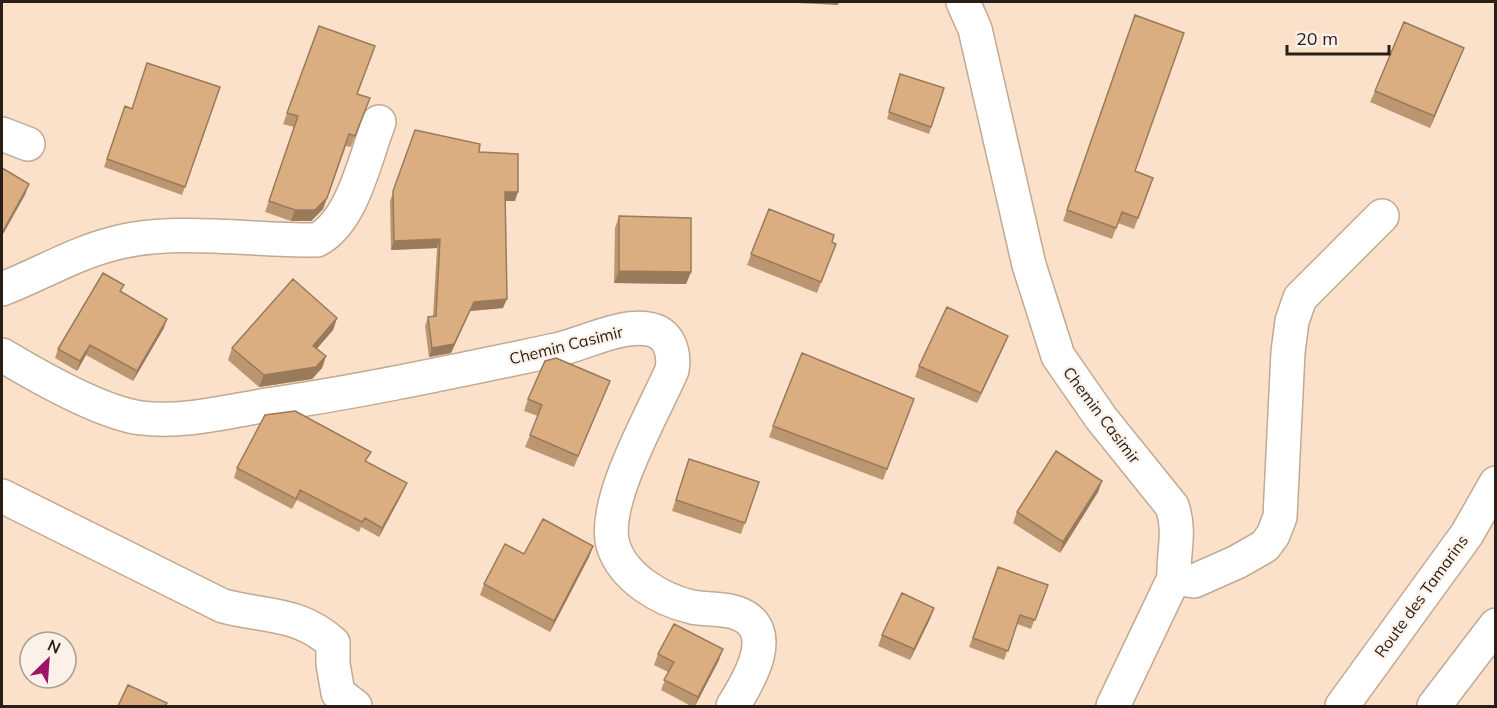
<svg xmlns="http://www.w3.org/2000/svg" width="1497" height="708" font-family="Mulish,sans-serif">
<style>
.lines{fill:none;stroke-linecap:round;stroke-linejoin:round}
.minor-casing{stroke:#c1a992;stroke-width:36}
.highway-casing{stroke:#c1a992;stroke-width:36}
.minor{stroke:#fff;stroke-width:33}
.highway{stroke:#fff;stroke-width:33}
.wall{fill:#bc9670}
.shaded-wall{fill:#997a5b}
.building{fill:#dbae82;stroke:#997a5b;stroke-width:1.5}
.labels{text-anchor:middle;stroke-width:4.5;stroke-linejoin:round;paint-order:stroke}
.street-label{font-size:16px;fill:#291f17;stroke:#fcf1e8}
</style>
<rect width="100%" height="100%" fill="#fbe1c9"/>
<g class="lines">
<!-- minor casing -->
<g class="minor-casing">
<path id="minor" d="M963 2 975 29 1029 265 1058 356 1101 418 1172 506C1181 532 1173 551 1174 578
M2 134 28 144
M2 289C39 275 73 254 112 244 173 227 253 241 317 240 353 221 365 158 379 122
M2 355C37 376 101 413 141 418 183 423 225 412 267 405 364 391 460 370 556 350 583 344 621 324 648 329 669 332 675 352 672 370 655 410 601 502 613 545 623 578 661 600 692 607 707 610 723 608 737 613 781 629 748 682 733 706
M2 496 223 606C266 617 298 612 333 643V664L338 693 355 706
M1113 706 1174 578 1194 581 1237 562 1265 546 1273 535 1280 517 1288 352 1292 321 1300 298 1382 216"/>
</g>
<!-- highway casing -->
<g class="highway-casing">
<path id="highway" d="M1342 706 1467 534 1496 483
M1434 706 1496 625"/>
</g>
<!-- minor -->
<use href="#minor" class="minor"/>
<!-- highway -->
<use href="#highway" class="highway"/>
</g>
<!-- wall -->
<path class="wall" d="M1135 15V171L1153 178 1134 229 1118 223 1112 239 1063 221Z
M319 26 357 94 370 98 351 147 346 146 323 209 311 221H291L265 212 294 127 283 124Z
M1459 60 1430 128 1370 102 1375 91Z
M900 74 944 88 929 134 887 119Z
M220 87 182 195 104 167 125 106 132 109Z
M415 130 479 152 515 201H505L503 308 470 311 451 353 429 357 425 326 428 317 433 316 437 248 391 250 390 201Z
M769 209 836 244 817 293 747 265Z
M619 216 691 272 686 284 614 283 615 228Z
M121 292 164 328 133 381 86 355 77 371 55 358 58 349Z
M337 318 333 330 317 348 326 356 322 368 312 379 259 387 228 360 232 348Z
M1004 346 977 403 915 377 919 366Z
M605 392 574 467 525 447 538 416 524 411 528 399Z
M914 399 883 480 769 437 773 426Z
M689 459 759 482 741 534 672 511Z
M367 462 403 492 379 537 361 527 359 532 297 500 292 509 234 478 237 468Z
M1102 481 1098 492 1060 553 1013 523 1017 512Z
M593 546 589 557 550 632 480 595 484 584 524 554Z
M998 567 1048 585 1031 629 1017 624 1004 660 969 647Z
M934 608 930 619 910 660 878 646 882 635Z
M658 654 719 660 695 706H691L661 690 668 672 654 665Z"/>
<!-- shaded-wall -->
<path class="shaded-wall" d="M778 2H839L838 5Z
M1464 48 1459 60 1430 128 1434 116Z
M29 184 25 195 2 236V233Z
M505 192H518L515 201H502Z
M327 198 323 209 311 221H291L295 210Z
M440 239 437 248 391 250 394 241Z
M619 271 691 272 686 284 614 283Z
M507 299 503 308 470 311 451 353 429 357 432 348 474 302Z
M337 318 333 330 309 358 313 346Z
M167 319 164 328 133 381 137 371Z
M1008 336 1004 346 977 403 981 393Z
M90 345 86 355 77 371 80 361Z
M326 356 322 368 312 379 259 387 264 375Z
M1102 481 1098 492 1060 553 1063 542Z
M407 483 403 492 379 537 382 528Z
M593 546 589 557 550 632 554 621Z
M934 608 930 619 910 660 914 649Z
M723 649 719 660 695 706 698 697Z"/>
<!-- building -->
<path class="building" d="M1135 15 1184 33 1135 171 1153 178 1138 218 1122 212 1116 228 1067 210Z
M1404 22 1464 48 1434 116 1375 91Z
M319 26 375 46 357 94 370 98 355 136 349 134 327 198 315 210H295L269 201 298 116 287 113Z
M147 63 220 87 185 187 107 159 125 106 132 109Z
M900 74 944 88 931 127 889 112Z
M415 130 480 144 479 152 518 154V192H505L507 299 474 302 454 344 432 348 428 317 436 316 440 239 394 241 393 191Z
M2 168 29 184 2 233Z
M769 209 834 235 832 242 836 244 821 282 751 254Z
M619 216 691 218V272L619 271Z
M103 273 124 285 120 291 167 319 137 371 90 345 80 361 58 349Z
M293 279 337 318 313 346 326 356 316 367 264 375 232 348Z
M947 307 1008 336 981 393 919 366Z
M802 353 914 399 887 469 773 426Z
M556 358 610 381 578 456 530 435 542 405 528 399 545 361Z
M295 411 371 452 365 461 407 483 382 528 365 518 362 522 300 490 296 499 237 468 265 415Z
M1056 451 1102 481 1063 542 1017 512Z
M689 459 759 482 745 523 676 500Z
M543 519 593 546 554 621 484 584 505 544 524 554Z
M998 567 1048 585 1035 620 1020 615 1008 651 973 638Z
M902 593 934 608 914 649 882 635Z
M674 624 723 649 698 697 664 680 674 662 658 654Z
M128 685 167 703 165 706H118Z"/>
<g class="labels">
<!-- street labels -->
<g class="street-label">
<text transform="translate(566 345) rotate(-14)" y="6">Chemin Casimir</text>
<text transform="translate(1102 415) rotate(53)" y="6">Chemin Casimir</text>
<text transform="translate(1421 596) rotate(-54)" y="6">Route des Tamarins</text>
</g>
</g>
<!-- border -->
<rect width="1497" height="708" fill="none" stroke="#291f17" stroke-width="6"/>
<!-- north arrow -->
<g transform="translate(48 660) rotate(25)"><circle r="28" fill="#fcf1e8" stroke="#a89d94" stroke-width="1.5"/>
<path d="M0-4.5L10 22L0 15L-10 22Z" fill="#9d1565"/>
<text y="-9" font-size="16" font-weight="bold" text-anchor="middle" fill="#291f17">N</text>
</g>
<!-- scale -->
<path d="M1287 45v9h102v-9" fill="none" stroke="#291f17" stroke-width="3"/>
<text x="1296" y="45" font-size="18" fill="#291f17" stroke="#fcf1e8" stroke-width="4.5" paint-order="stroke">20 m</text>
</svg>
